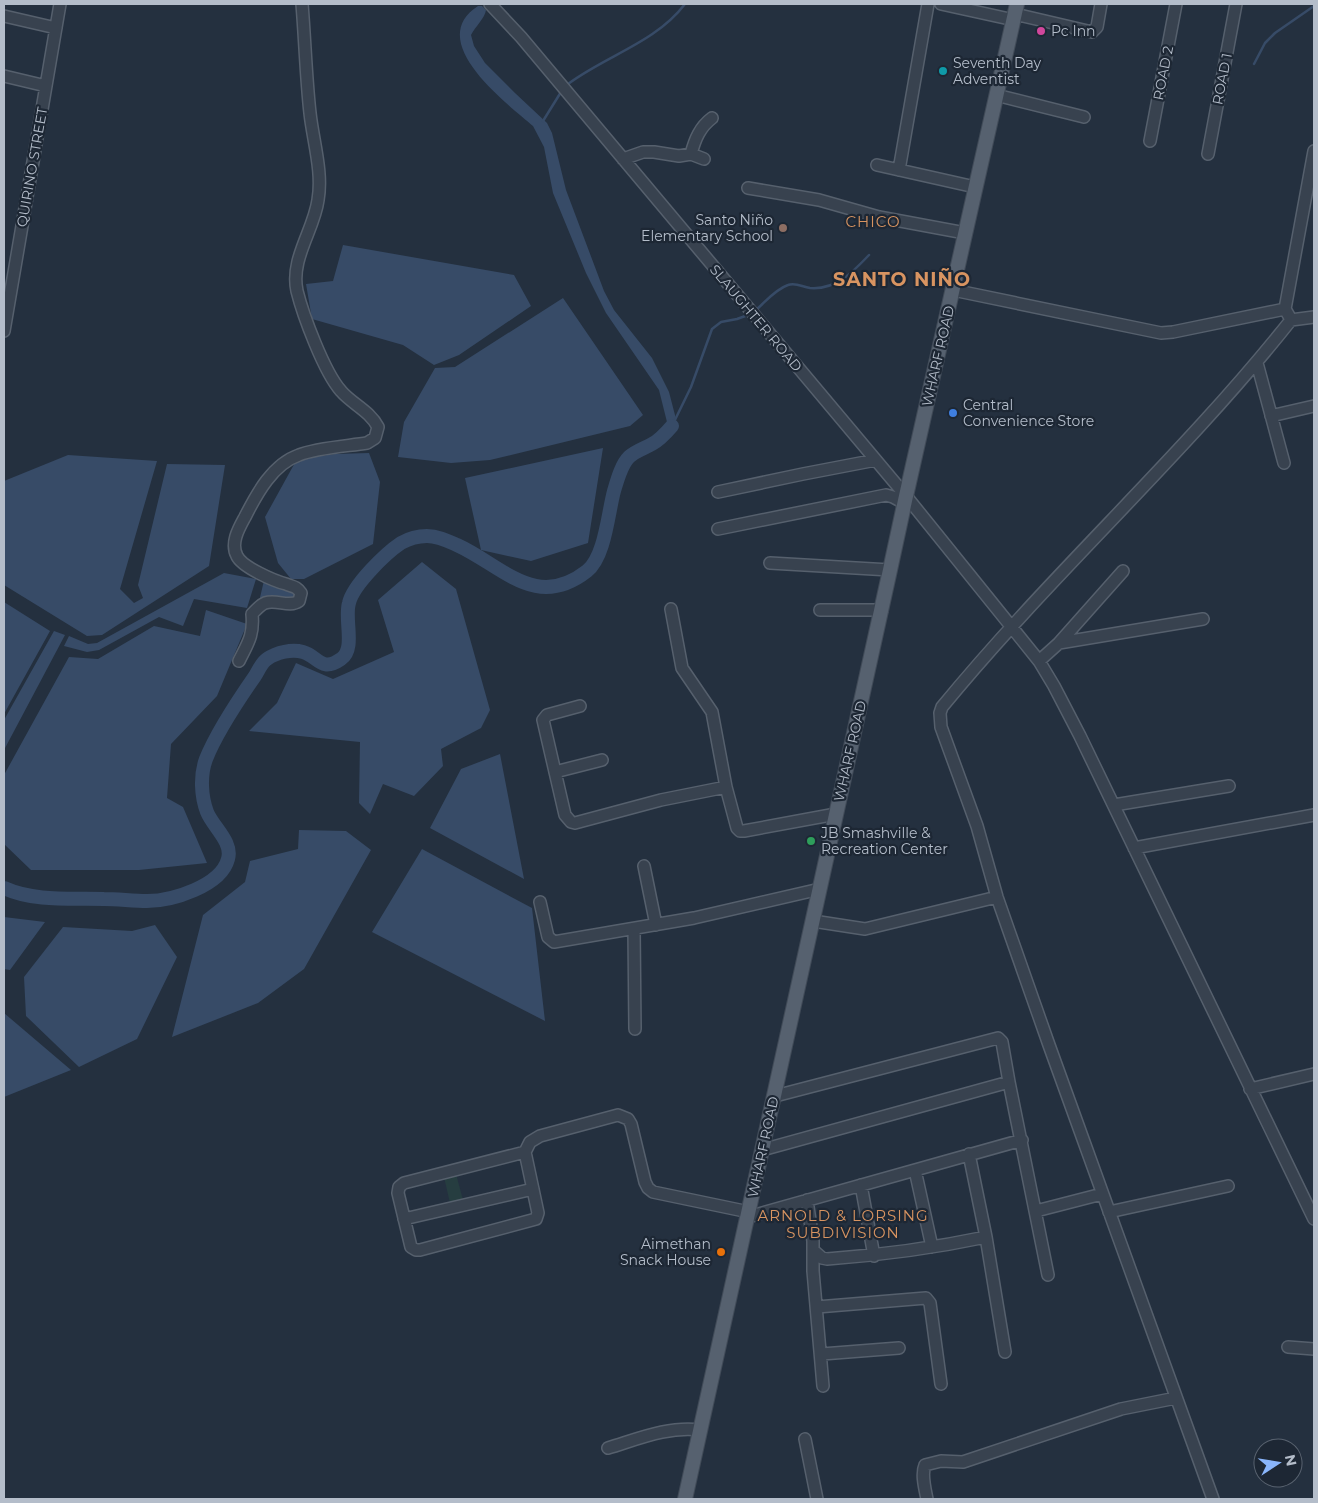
<svg xmlns="http://www.w3.org/2000/svg" width="1318" height="1503" font-family="Montserrat,sans-serif">
<style>
.green{fill:#263d40}
.water{fill:#374b67}
.lines{fill:none;stroke-linecap:round;stroke-linejoin:round}
.stream{stroke:#374b67;stroke-width:2.5}
.river{stroke:#374b67;stroke-width:14}
.minor-casing{stroke:#56606d;stroke-width:14}
.major-casing{stroke:#414b58;stroke-width:16}
.minor{stroke:#38424f;stroke-width:11}
.major{stroke:#56616f;stroke-width:14}
.hotel-dot{fill:#d1479c;stroke:#1d2734;stroke-width:2}
.culture-dot{fill:#0f9aa8;stroke:#1d2734;stroke-width:2}
.education-dot{fill:#8d6e63;stroke:#1d2734;stroke-width:2}
.shop-dot{fill:#3f7fe0;stroke:#1d2734;stroke-width:2}
.leisure-dot{fill:#2e9e5b;stroke:#1d2734;stroke-width:2}
.food-dot{fill:#e8710a;stroke:#1d2734;stroke-width:2}
.labels{text-anchor:middle;stroke-width:4.5;stroke-linejoin:round;paint-order:stroke}
.poi-label{font-size:14px;fill:#b4bdca;stroke:#1d2734;text-anchor:start}
.street-label{font-size:14px;fill:#b4bdca;stroke:#1d2734}
.neighbourhood-label{font-size:15px;letter-spacing:1px;fill:#d89461;stroke:#1d2734}
.district-label{font-size:19px;font-weight:bold;letter-spacing:1px;fill:#d89461;stroke:#1d2734}
</style>
<rect width="100%" height="100%" fill="#24303f"/>
<!-- green -->
<path class="green" d="M456 1174 463 1200 450 1203 444 1177Z"/>
<!-- water -->
<path class="water" d="M478 6H482L486 10C485 18 475 27 471 35L474 46 485 63 515 93 547 123 552 133 566 190 604 291 614 310 652 358 669 392 676 419 669 430 659 390 606 313 586 273 553 193 544 147 533 126C505 102 424 41 478 6Z
M343 245 514 275 531 306 459 355 434 365 403 345 312 319 306 284 333 281Z
M563 298 643 415 630 426 490 460 451 463 398 457 404 422 435 368 455 367Z
M603 448 588 543 531 561 481 550 465 478Z
M369 453 380 482 373 544 304 579H291L278 563 265 517 297 459 335 454Z
M68 455 157 461 120 589 134 603 143 598 138 585 167 464 225 465 209 566 102 635 87 636 4 585V481Z
M422 562 456 589 490 710 481 728 441 749 443 766 414 796 383 784 370 814 359 803 360 742 249 731 277 703 296 663 333 679 394 652 378 600Z
M266 572 297 587 298 598 258 606Z
M224 573 256 579 247 608 194 599 183 626 159 617 99 650 87 652 64 646 69 636 88 644 97 643Z
M4 602 50 631 4 714Z
M206 610 247 624 217 696 171 744 167 798 183 807 207 863 139 870H31L4 844V775L69 657 98 659 154 626 200 636Z
M54 631 65 635 4 750V720Z
M500 754 524 879 430 828 461 769Z
M299 830 346 831 371 850 304 969 258 1003 172 1037 203 915 245 882 250 861 298 849Z
M422 849 532 908 545 1021 372 932Z
M4 917 45 922 10 970 4 969Z
M155 925 177 957 137 1039 79 1067 26 1016 24 977 63 927 132 931Z
M4 1013 71 1070 4 1097Z"/>
<g class="lines">
<!-- stream -->
<path class="stream" d="M1254 64 1265 43 1275 33 1314 6
M568 84C607 55 655 43 685 4
M543 121 561 92
M757 309C766 301 776 289 788 285 796 282 802 287 810 288 836 290 853 272 869 255
M672 426 691 387 712 329 721 322 737 319 748 315"/>
<!-- river -->
<path class="river" d="M4 888C35 902 71 898 104 899 118 899 133 901 147 901 172 901 221 886 228 859 233 842 213 827 207 812 201 796 200 775 206 759 216 734 239 699 255 676 258 671 262 662 267 659 277 652 292 649 303 652 318 656 321 673 341 659 356 649 344 619 349 603 353 585 386 553 401 543 408 539 419 536 427 536 438 536 448 541 457 545 503 566 536 611 587 571 605 557 608 513 614 491 617 481 621 465 629 457 635 451 645 448 652 444 660 440 666 433 672 426"/>
<!-- minor casing -->
<g class="minor-casing">
<path id="minor" d="M490 4 521 37 906 496 1039 661 1054 686 1080 736 1314 1219
M941 4 1014 20
M1015 14 1092 32 1097 27 1101 4
M4 16 56 28
M4 76 46 86
M996 95 1084 117
M1150 141 1176 4
M691 154C695 139 700 127 712 118
M1208 154 1236 4
M623 159 643 152H654L679 156 691 154 704 159
M877 165 975 187
M899 170 928 4
M748 188 819 200 879 217 965 233
M953 290 1161 333 1173 332 1285 309
M1289 316 1285 309 1314 151
M4 331 60 4
M1257 363 1284 463
M1271 416 1314 406
M718 492 803 474 876 460
M718 529 886 495 893 497 904 503
M770 563 890 570
M1123 571 1059 643 1203 619
M671 609 682 668 712 712 726 787 737 828 740 831H744L836 814
M820 610H882
M239 661C248 643 254 635 252 614 256 610 260 605 265 603 277 599 289 608 299 601L301 593C296 586 293 587 286 584 274 581 242 567 237 556 230 543 239 528 245 517 257 493 273 464 299 455 316 448 348 446 367 443L375 438 378 427C370 411 352 404 341 391 324 372 303 315 297 291 290 259 314 230 318 200 323 172 313 141 310 113 306 77 305 40 302 4
M1039 661 1059 643
M580 706 547 715 543 720 565 815 571 822 575 823 661 800 726 787
M555 772 602 760
M1114 805 1229 786
M1134 848 1314 815
M644 866 656 925
M540 902 548 937 554 942 694 918 820 889
M813 921 865 929 997 897
M634 929 635 1029
M1009 1082 1048 1275
M1250 1089 1314 1074
M762 1150 1009 1082 1002 1042 998 1038 775 1096
M525 1152 404 1183 399 1187 398 1193 411 1247 416 1250H420L536 1219 538 1213 525 1152 530 1142 540 1136 618 1115 628 1119 631 1124 645 1182 648 1188 653 1192 749 1212
M969 1154 986 1237 1005 1352
M915 1170 932 1247
M861 1185 874 1256
M807 1200 813 1241V1271L823 1386
M1036 1211 1102 1194
M1109 1212 1228 1186
M748 1217 1022 1140
M404 1219 533 1189
M814 1251 822 1258 827 1259C881 1255 934 1248 986 1237
M817 1307 926 1298 930 1303 941 1384
M1288 1347 1314 1349
M822 1354 899 1348
M805 1439 817 1499
M608 1448C638 1439 668 1426 700 1430
M927 1499C925 1489 921 1474 925 1465L941 1461 963 1462 1121 1409 1176 1398
M1213 1499 1049 1045 997 897 977 826 941 727 940 713 942 707C1052 573 1183 456 1291 320L1314 317"/>
</g>
<!-- major casing -->
<g class="major-casing">
<path id="major" d="M685 1499 890 570 906 496 1017 4"/>
</g>
<!-- minor -->
<use href="#minor" class="minor"/>
<!-- major -->
<use href="#major" class="major"/>
</g>
<!-- markers -->
<circle class="hotel-dot" cx="1041" cy="31" r="5"/>
<circle class="culture-dot" cx="943" cy="71" r="5"/>
<circle class="education-dot" cx="783" cy="228" r="5"/>
<circle class="shop-dot" cx="953" cy="413" r="5"/>
<circle class="leisure-dot" cx="811" cy="841" r="5"/>
<circle class="food-dot" cx="721" cy="1252" r="5"/>
<g class="labels">
<!-- poi labels -->
<g class="poi-label">
<text x="1051" y="36">Pc Inn</text>
<text x="953" y="68">Seventh Day<tspan x="953" dy="16">Adventist</tspan></text>
<text x="773" y="225" text-anchor="end">Santo Niño<tspan x="773" dy="16">Elementary School</tspan></text>
<text x="963" y="410">Central<tspan x="963" dy="16">Convenience Store</tspan></text>
<text x="821" y="838">JB Smashville &amp;<tspan x="821" dy="16">Recreation Center</tspan></text>
<text x="711" y="1249" text-anchor="end">Aimethan<tspan x="711" dy="16">Snack House</tspan></text>
</g>
<!-- street labels -->
<g class="street-label">
<text transform="translate(1163 73) rotate(-79)" y="5">ROAD 2</text>
<text transform="translate(1222 79) rotate(-79)" y="5">ROAD 1</text>
<text transform="translate(32 167) rotate(-80)" y="5">QUIRINO STREET</text>
<text transform="translate(756 318) rotate(50)" y="5">SLAUGHTER ROAD</text>
<text transform="translate(938 356) rotate(-77)" y="5">WHARF ROAD</text>
<text transform="translate(850 751) rotate(-77)" y="5">WHARF ROAD</text>
<text transform="translate(763 1147) rotate(-78)" y="5">WHARF ROAD</text>
</g>
<!-- neighbourhood labels -->
<g class="neighbourhood-label">
<text x="873" y="227">CHICO</text>
<text x="843" y="1221">ARNOLD &amp; LORSING<tspan x="843" dy="17">SUBDIVISION</tspan></text>
</g>
<!-- district labels -->
<g class="district-label">
<text x="902" y="286">SANTO NIÑO</text>
</g>
</g>
<!-- border -->
<rect width="1318" height="1503" fill="none" stroke="#b4bdca" stroke-width="10"/>
<!-- north arrow -->
<g transform="translate(1278 1463) rotate(78)"><circle r="24" fill="#1d2734" stroke="#596370"/>
<path d="M0-4L9 19L0 12L-9 19Z" fill="#89b5fb"/>
<text y="-8" font-size="14" font-weight="bold" text-anchor="middle" fill="#b4bdca">N</text>
</g>
</svg>
